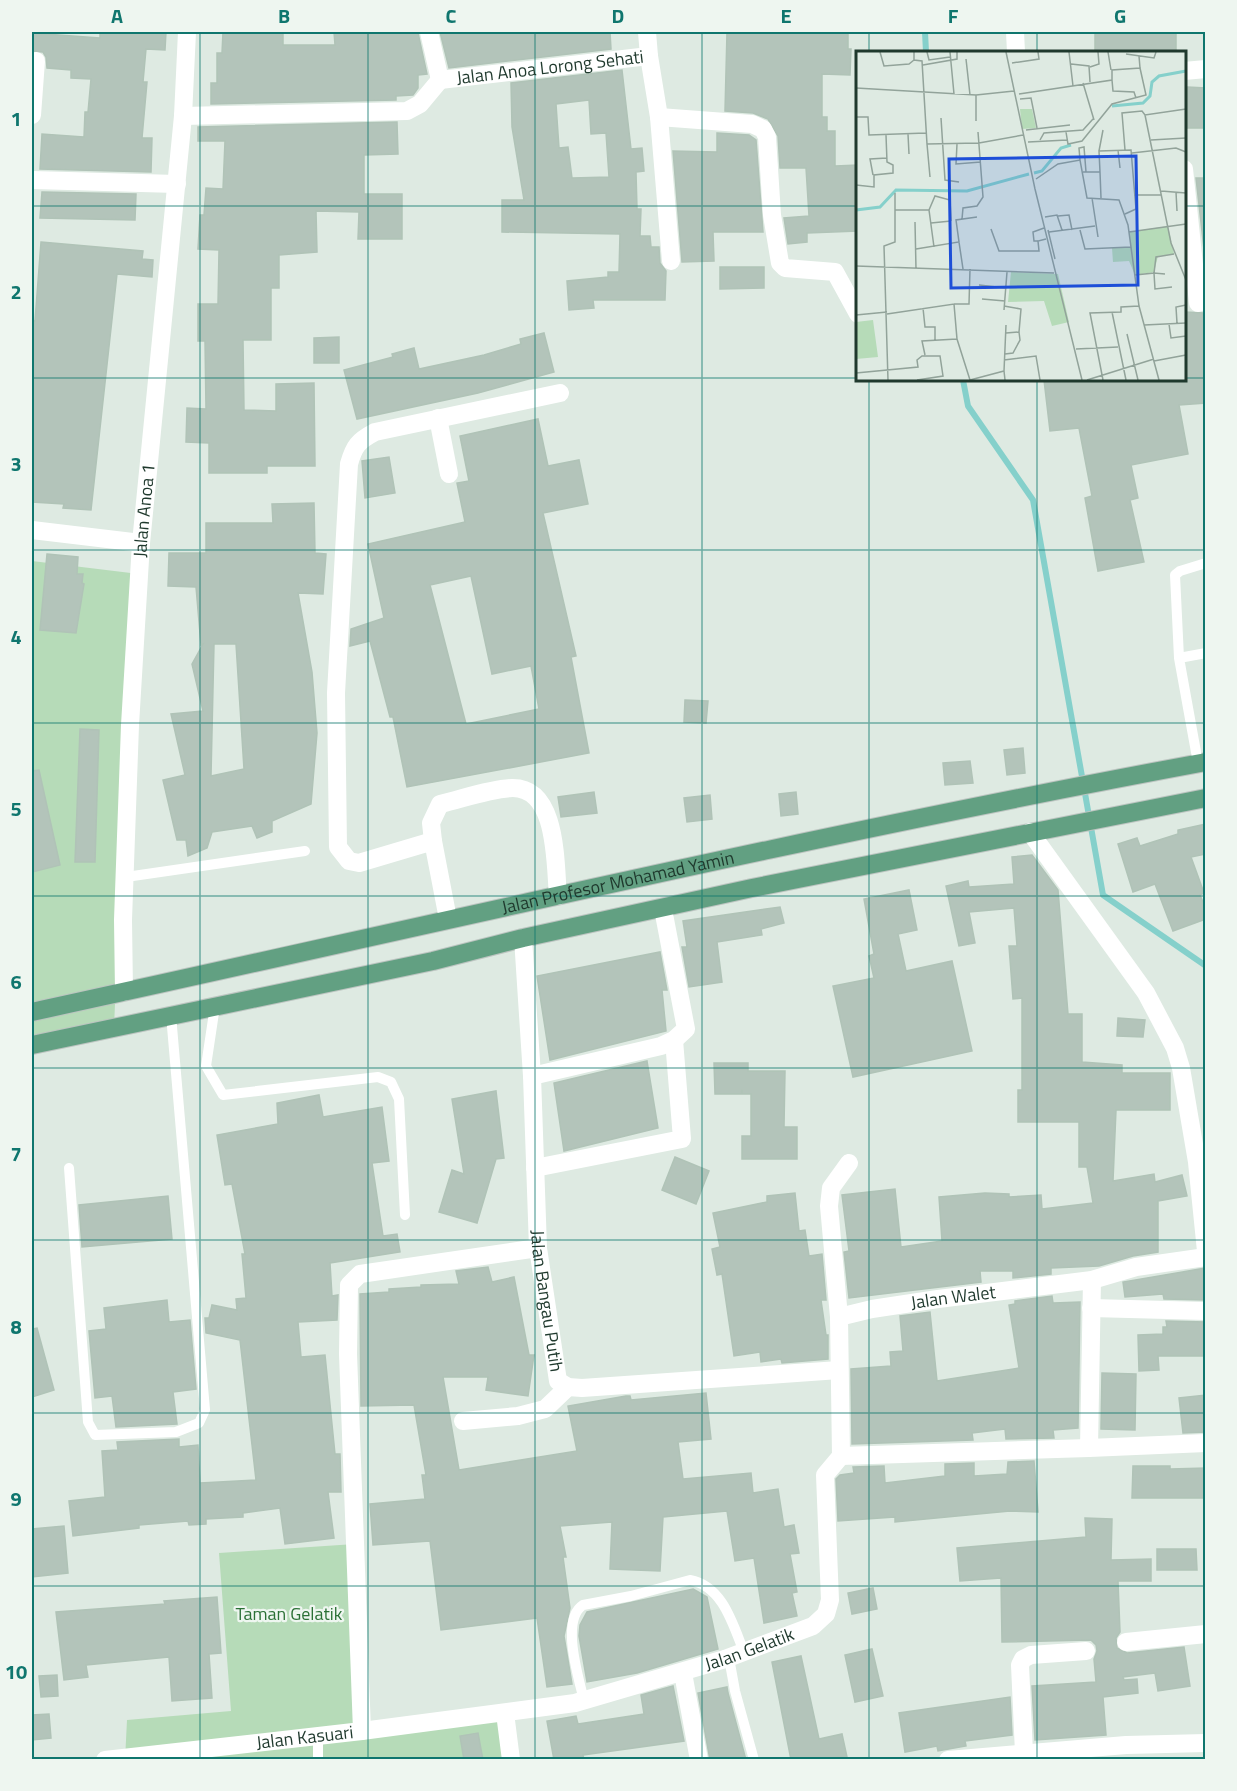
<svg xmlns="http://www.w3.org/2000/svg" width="1237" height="1791" font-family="'Titillium Web',sans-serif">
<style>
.green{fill:#b6dbb8}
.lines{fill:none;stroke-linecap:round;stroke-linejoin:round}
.stream{stroke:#85d0cb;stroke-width:6}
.building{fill:#b3c4ba;stroke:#b0c3b7;stroke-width:1.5;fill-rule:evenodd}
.primary-casing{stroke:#bcc4c0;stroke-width:20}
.service{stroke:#fff;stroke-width:10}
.minor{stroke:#fff;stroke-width:18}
.primary{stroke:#62a082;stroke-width:18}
.grid{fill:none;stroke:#0f766e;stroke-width:1.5;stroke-opacity:0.55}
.labels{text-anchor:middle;stroke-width:4.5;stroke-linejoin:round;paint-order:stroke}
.street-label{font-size:18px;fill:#1f392d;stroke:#eef6f0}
.park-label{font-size:18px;fill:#2a7035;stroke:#eef6f0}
.inset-river{fill:none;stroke:#85d0cb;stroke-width:3}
.inset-road{fill:none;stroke:#92a39a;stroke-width:1.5}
.view{fill:#1d4ed8;fill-opacity:0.15;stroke:#1d4ed8;stroke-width:3}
.inset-edge{fill:none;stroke:#1f392d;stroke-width:3}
.neatline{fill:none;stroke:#0f766e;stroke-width:2}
.grid-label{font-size:20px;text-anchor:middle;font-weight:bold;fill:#0f766e}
</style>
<rect width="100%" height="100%" fill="#deeae2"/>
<!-- green -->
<path class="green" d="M32 561 139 574 121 858 114 1028 32 1046Z
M355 1544 359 1730 510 1711 515 1760H125L127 1720 231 1711 219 1553Z"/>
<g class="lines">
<!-- stream -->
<path class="stream" d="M925 32 926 52
M963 380 968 406 1033 500 1103 895 1206 966"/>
</g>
<!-- building -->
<path class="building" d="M100 32H166L165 50 146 49 143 82H147L142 138H152L151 172 40 169 42 134 84 137 85 112H88L91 79 71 78V70L47 68 46 57 43 52 32 51V33L100 38Z
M223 32H283V45H335L334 32 418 33 427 74 418 75V88L413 95 396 96V100L211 104V83H217V53H222Z
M440 32H610L611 49 449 68Z
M727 32H848V49H851L850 75 822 74V117H827V131H835V166L858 165V231L807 233V242L788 244 784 218 809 216 806 168H780L778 136 768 119 753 113 725 111Z
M1095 32H1176V52H1095Z
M622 70 631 149 642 148 644 171 636 172 637 209H641L640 236H650L651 247H659L660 263 666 271 665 300H593L594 308 569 310 567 281 608 277V272H619L620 234 502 232V200H524L512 127 511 83ZM589 100 591 134 606 133 609 177 572 178 568 147 559 148 556 104Z
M1187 87 1206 88V128H1187Z
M397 122 398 154 364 155V194H402V239H358L359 212 316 211 317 252 279 255V288H271V340H243L244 410 276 411V384L314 383 315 466H267V473H209V443L186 442 187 408 206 409 205 341H198V304H218L219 250 198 249 200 215H204L206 188 223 189 225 141H198V127Z
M717 133 749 135 756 140 763 232H713L714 261 682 262 673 151 717 152Z
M1196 178H1206V267Z
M42 192 136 194 135 220 40 218Z
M41 242 143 251 142 259 153 260 152 277 117 274 91 510 63 508 64 504 32 502V320L35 321Z
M720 267H764V288L720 289Z
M1185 312 1203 313 1206 353V403L1179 405 1188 454 1131 465 1138 498 1130 500 1144 562 1098 571 1085 498 1092 496 1079 428 1050 431 1044 380H1185Z
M544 333 554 372 478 393 357 419 344 370 393 357 392 354 414 348 419 369 484 355 521 344 520 339Z
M339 337V363H314V338Z
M538 419 548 466 579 460 588 504 543 513 576 656 571 657 589 753 407 787 393 717H390L370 641 350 646 351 629 384 618 368 544 465 522 457 483 469 481 460 436ZM471 576 492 674 531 666 539 709 466 724 430 585Z
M389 457 395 493 365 498 362 461Z
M314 503 315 553 326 554 323 594 298 593 312 672 317 733 311 804 272 821V832L257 838 252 826 212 832 207 848 188 856 186 840H177L163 780 185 775 171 714 203 711 192 664 203 644 201 645 196 587 168 586 169 553H206V523H273L272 504ZM214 644H236L244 769 211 776Z
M47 554 78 557 77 574H83L82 583 84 584 76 633 40 630Z
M685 700 708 701 706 723 684 722Z
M80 729 99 730 95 862H75Z
M1023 748 1025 773 1007 775 1004 750Z
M970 761 973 783 945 785 943 763Z
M39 770 60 865 32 872V771Z
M594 792 597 813 561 817 558 797Z
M796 792 798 814 781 816 779 794Z
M710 795 712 819 687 822 684 798Z
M1206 824V854L1191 857 1204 893 1200 895 1206 909V919L1173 931 1155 884 1133 892 1118 844 1137 838 1140 846 1178 834V830Z
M1032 855 1058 890 1068 1014H1082V1062L1122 1065V1073H1170V1110H1116L1113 1181 1154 1174 1155 1182 1182 1175 1187 1196 1158 1201V1252L1133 1256 1099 1266 1051 1268V1274L1013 1278V1271H980L981 1282 849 1298 844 1252 849 1251 842 1195 895 1189 901 1247 942 1241 939 1197 985 1193 1009 1194V1197L1041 1195 1042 1209 1093 1203 1087 1167H1079V1122H1018V1090H1022V998L1013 999 1009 946H1017L1014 908 969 912 975 943 959 946 946 886 968 881 969 887 1014 884 1012 857Z
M909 890 917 930 898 934 906 971 952 961 972 1051 853 1077 833 986 874 978 869 956 874 954 864 899Z
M780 907 784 923 761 929 762 935 717 942 722 982 689 987 682 947H687L683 921Z
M660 952 667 990H662L666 1031 550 1060 537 976Z
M1118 1018 1145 1020 1143 1037 1117 1036Z
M647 1061 658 1128 564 1151 554 1083Z
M714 1063H748V1071H785L784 1127H797V1159H742V1136H751V1094H742V1090L741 1094H715Z
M496 1091 504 1158 496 1159 477 1223 439 1212 452 1170 464 1174 452 1099Z
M319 1095 323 1117 382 1107 389 1161 372 1163 383 1236 397 1234 400 1252 330 1263 332 1296 338 1295 337 1320 298 1322 301 1357 325 1355 335 1454H340L341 1492H328L334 1538 285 1544 280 1508 243 1513V1517L206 1519V1524L189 1525 188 1521 139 1525V1528L73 1536 69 1501 105 1497 102 1451 118 1450 117 1442 179 1439V1447L198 1445 200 1483 256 1480 240 1340 206 1333 205 1318H209L212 1305 237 1310 236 1299 246 1298 242 1254H245L232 1184 225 1185 217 1135 278 1124 277 1103Z
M675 1157 709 1171 696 1204 662 1190Z
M795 1193 799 1231 805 1230 809 1256 822 1254 826 1300H821L826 1335H828V1359L782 1363 781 1359 761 1362 760 1352 734 1356 722 1274 717 1275 712 1249 720 1247 713 1213 767 1202V1196Z
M168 1196 172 1239 82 1247 79 1205Z
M488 1267 492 1282 514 1277 529 1355H534L528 1396 486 1390 488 1377H443L459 1470 577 1451 568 1406 626 1396H630L631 1400 706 1393 711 1439 678 1442 683 1479 751 1473 753 1493 778 1489 784 1527 794 1525 799 1553 790 1554 797 1592 792 1593 797 1616 764 1623 754 1558 735 1561 727 1511 663 1517 660 1571 610 1569 612 1522 560 1526 566 1557H563L570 1608 564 1636 572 1684 547 1687 537 1618 441 1630 430 1541 373 1545 370 1504 425 1499 422 1475H426L414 1405 361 1406 360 1294 389 1292V1289L421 1287V1285L459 1284 456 1271Z
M1206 1268V1300L1164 1299 1163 1294 1125 1297 1123 1282Z
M1052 1296 1053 1303 1080 1302 1078 1428 1053 1430 1054 1438 1006 1439 1005 1429 972 1433 973 1440 852 1444 851 1369 891 1366 890 1352 903 1351 900 1316 930 1312 937 1381 1019 1368 1009 1305 1015 1304V1301Z
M167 1300 169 1322 190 1320 196 1389 173 1392 177 1424 116 1427 112 1396 95 1398 89 1331 106 1329 104 1308Z
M1166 1321 1206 1322V1356H1158L1159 1370 1139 1371 1138 1335 1163 1334V1327H1167Z
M37 1328 54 1390 32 1397V1329Z
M1102 1373 1136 1374 1135 1430 1101 1429Z
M1206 1395V1432L1183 1433 1179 1398Z
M1034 1461 1038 1512 1010 1511 895 1522V1517L838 1521 836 1479 840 1475 854 1473 853 1467 884 1466 885 1483 945 1476V1464L974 1463V1476L1007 1474 1008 1462Z
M1133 1466H1170V1469L1206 1468V1498H1132Z
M1085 1518 1112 1519 1111 1560 1151 1559V1581H1118L1120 1632 1116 1638 1117 1648 1127 1653 1184 1647 1190 1686 1158 1691 1155 1673 1123 1677 1124 1680 1137 1679 1138 1693 1103 1697 1106 1735 1035 1740 1032 1686 1096 1682 1094 1659 1097 1651 1096 1645 1091 1640 1002 1642 1001 1578 960 1581 957 1548 1086 1537Z
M64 1526 68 1573 32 1577V1529Z
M1157 1549H1196L1197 1570H1157Z
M873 1588 877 1609 852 1614 848 1593Z
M693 1589 707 1597 718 1649 637 1673 587 1682 579 1636 580 1625 587 1612Z
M217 1597 221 1653 209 1654 212 1698 172 1701 169 1657 86 1665 88 1677 64 1680 56 1612 165 1604 164 1601Z
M872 1649 883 1696 855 1702 845 1655Z
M801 1656 819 1739 842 1734 847 1757 791 1760 772 1662Z
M57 1675 58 1696 41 1697 39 1676Z
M673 1686 684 1741 583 1755 584 1760H554L547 1721 576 1716 578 1724 644 1714 641 1695Z
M727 1687 728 1693 746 1760H710L698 1693Z
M1010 1697 1012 1735 965 1741 966 1746 938 1751 937 1746 905 1752 899 1713Z
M49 1714 51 1738 32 1740V1715Z
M478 1733 483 1760H464L460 1736Z"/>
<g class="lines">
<!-- primary casing -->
<g class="primary-casing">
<g id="primary">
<path id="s6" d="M32 1012C422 927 812 835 1206 762"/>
<path d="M32 1045 433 961 523 938 752 888 1206 798"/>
</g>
</g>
<!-- service -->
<path class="service" d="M1179 658 1175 575 1180 571 1206 563
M1198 763 1179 658 1206 653
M126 877 305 851
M215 1006 206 1066 223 1095 378 1077 391 1082 399 1099 405 1215
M69 1168 88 1422 95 1435 176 1432 199 1423 205 1410 171 1015
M729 1658 735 1691 754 1760
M584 1701C579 1678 560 1620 583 1605L631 1596 690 1580C723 1586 733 1625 744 1652
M318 1760V1736"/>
<!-- minor -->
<g class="minor">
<path id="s1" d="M429 32 440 80 649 56 659 117 671 261"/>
<path d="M647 32 649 56"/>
<path d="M1015 32 1016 52"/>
<path d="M1184 71 1206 69"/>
<path d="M32 115 36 61"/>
<path d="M183 116 407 111 420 104 440 80"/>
<path d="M659 117 752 124 763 129 767 137 772 215 780 263 785 268 835 272 858 314"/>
<path d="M1184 169 1198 303"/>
<path d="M32 180 177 184"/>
<path d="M438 418 449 474"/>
<path d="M32 530 141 543"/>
<path d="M1030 832 1146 993 1175 1048 1181 1068 1197 1162 1206 1251"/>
<path d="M433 841 431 823 440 804C462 799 489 789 512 788 558 787 555 864 558 896"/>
<path d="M448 919 433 841 359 863 349 861 338 847 336 693 349 464C354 446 358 441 375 432L560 393"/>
<path id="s2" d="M523 938 532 1076 538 1248 558 1381 568 1387 582 1388 839 1370"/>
<path id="s3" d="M124 992 123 920 130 725 141 543 183 116 187 32"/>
<path d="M532 1076 661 1046 674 1040 686 1029 663 909"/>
<path d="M535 1168 682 1139 674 1040"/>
<path d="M1092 1280 1089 1448 1206 1443"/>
<path d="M1091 1308 1206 1311"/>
<path d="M839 1317 829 1206 831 1188 849 1163"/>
<path d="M463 1421 518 1416 545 1409 568 1387"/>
<path id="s4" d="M841 1456 839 1317 872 1309 938 1299 1092 1280 1136 1267 1206 1257"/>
<path d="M841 1456 1089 1448"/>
<path d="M1126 1642 1206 1634"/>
<path d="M683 1673 699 1760"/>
<path d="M505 1713 511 1760"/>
<path d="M362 1731 348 1354 349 1285 360 1274 538 1248"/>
<path d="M1024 1753 1020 1665 1023 1659 1031 1655 1086 1651"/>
<path id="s5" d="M105 1760 362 1731 575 1703 725 1659 813 1626 826 1614 830 1600 825 1475 841 1456"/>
<path d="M948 1760 1126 1745 1206 1743"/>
</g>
<!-- primary -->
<use href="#primary" class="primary"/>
</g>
<!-- grid -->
<path class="grid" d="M200 32V1760M368 32V1760M535 32V1760M702 32V1760M869 32V52M1037 32V52M32 206H858M1184 206H1206M32 378H858M1184 378H1206M869 380V1760M1037 380V1760M32 550H1206M32 723H1206M32 896H1206M32 1068H1206M32 1240H1206M32 1413H1206M32 1586H1206"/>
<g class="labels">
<!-- street labels -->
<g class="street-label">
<text dy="6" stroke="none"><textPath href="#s1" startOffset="160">Jalan Anoa Lorong Sehati</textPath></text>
<text dy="6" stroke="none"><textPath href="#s3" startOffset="482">Jalan Anoa 1</textPath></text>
<text dy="6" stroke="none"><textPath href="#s6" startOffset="600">Jalan Profesor Mohamad Yamin</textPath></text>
<text dy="6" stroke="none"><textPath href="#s4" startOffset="255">Jalan Walet</textPath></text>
<text dy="6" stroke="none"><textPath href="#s2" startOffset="364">Jalan Bangau Putih</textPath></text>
<text dy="6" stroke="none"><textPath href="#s5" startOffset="656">Jalan Gelatik</textPath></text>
<text dy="6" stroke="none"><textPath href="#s5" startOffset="201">Jalan Kasuari</textPath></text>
</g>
<!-- park labels -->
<g class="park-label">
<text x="289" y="1620">Taman Gelatik</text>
</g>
</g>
<!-- overview -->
<g transform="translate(856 51)">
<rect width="330" height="330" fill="#deeae2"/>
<path d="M164 58H176L180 77 166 78ZM312 175 318 203 302 205 298 221 279 224 273 210 257 211 256 197 275 196 273 181ZM155 221 202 223 213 271 196 275 188 250 152 251ZM17 269 22 306 0 308V271Z" fill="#b6dbb8"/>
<path class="inset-river" d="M256 55 287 52 294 45 296 31 303 25 330 20M178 122 186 120 205 97 215 94M0 159 24 156 40 139 111 140 173 123"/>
<path class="inset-road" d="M24 1 28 15 53 13 58 9M58 1V9L66 10 71 93 123 92 167 84M71 1 73 9 94 6M94 1 98 43M150 1 179 138 226 329M213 1 217 35M252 1 255 19M270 3 298 7 300 1M110 8 114 44M156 12 183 8 182 1M215 13 233 15 234 31M67 14 101 8V1M234 16 243 13 242 1M256 29 257 40 278 41 280 47M227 32 238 69M0 37 120 44 158 40M163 43 256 29V19L284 17 283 5M164 48 175 47 181 77M289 64 315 192 330 229M0 66H12L13 84 70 82M85 67 89 129 103 131M120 70V44M170 79 214 74M210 81 212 93 226 90 256 53 290 44 284 17M52 83 53 103M184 89 188 82 227 79 237 68M295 89 330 87M172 91 211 89M71 93 74 126M101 93 100 113 125 111M262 99 264 117M269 99 266 62 286 60 289 64 330 58M243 100 247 79M276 102 320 97 330 101M224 109 223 97 228 96 230 121M227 121H244L243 100 275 99 280 158 269 163M244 121 245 147M17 124 14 108 31 107M330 126V107M180 128 202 113 224 109 231 147 263 149 272 174 283 255 303 329M0 134 18 136V124L37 122V114L31 111 30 84M305 140 330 142M320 141 321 160M278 144H305M236 147 242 186M39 159H73L78 196M73 159 79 145 94 149 95 170M202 165 213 164 216 179M189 166 201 164 206 179M106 168 107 157 121 155 127 146 122 81M59 171 60 218M75 172 95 170M0 177V204M135 178 143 200H183L182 190 190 188M192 179 199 208M224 179 229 198 275 196M193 181 239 175M273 181 330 173M182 190H178L177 181 188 177M103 191 107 218M60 198 103 191 100 169 121 166M0 215 198 222M309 223 298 222 299 238 316 236M279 224 298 222 300 206 318 203M123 234 150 237M126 248 149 250M98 253H113L114 218M148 255 165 258 163 281M67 257 69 276H79V289M148 259 151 221M256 261 270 329M31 263 98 253 101 288 114 329M0 264 31 261M321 272 320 256 330 254M313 273 315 287 330 285M288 274 330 272M271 283 282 329M220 298 262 296M149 303 157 302 164 289 163 281 150 282M69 304 66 290 101 288M148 309 180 305 184 329M298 310 330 304M148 320 150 274M0 322 62 316 61 309 66 305H84L87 325 61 329M32 329 28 195 39 191V142M114 329 148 320 149 329M231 329 298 308M247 329 234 262 265 261V256L283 255"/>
<path class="view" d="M280 105 282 234 95 237 93 108Z"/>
<rect width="330" height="330" class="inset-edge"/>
</g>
<!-- border -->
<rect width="1237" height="1791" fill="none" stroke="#eef6f0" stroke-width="66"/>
<rect x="33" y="33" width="1171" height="1725" class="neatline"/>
<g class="grid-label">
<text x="117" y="23">A</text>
<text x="284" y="23">B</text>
<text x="451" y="23">C</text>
<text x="618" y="23">D</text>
<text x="786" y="23">E</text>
<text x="953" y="23">F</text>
<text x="1120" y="23">G</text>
<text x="16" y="126">1</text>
<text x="16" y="299">2</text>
<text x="16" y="471">3</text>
<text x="16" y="644">4</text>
<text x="16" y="816">5</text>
<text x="16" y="989">6</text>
<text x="16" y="1161">7</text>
<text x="16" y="1334">8</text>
<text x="16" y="1506">9</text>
<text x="16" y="1679">10</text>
</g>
</svg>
